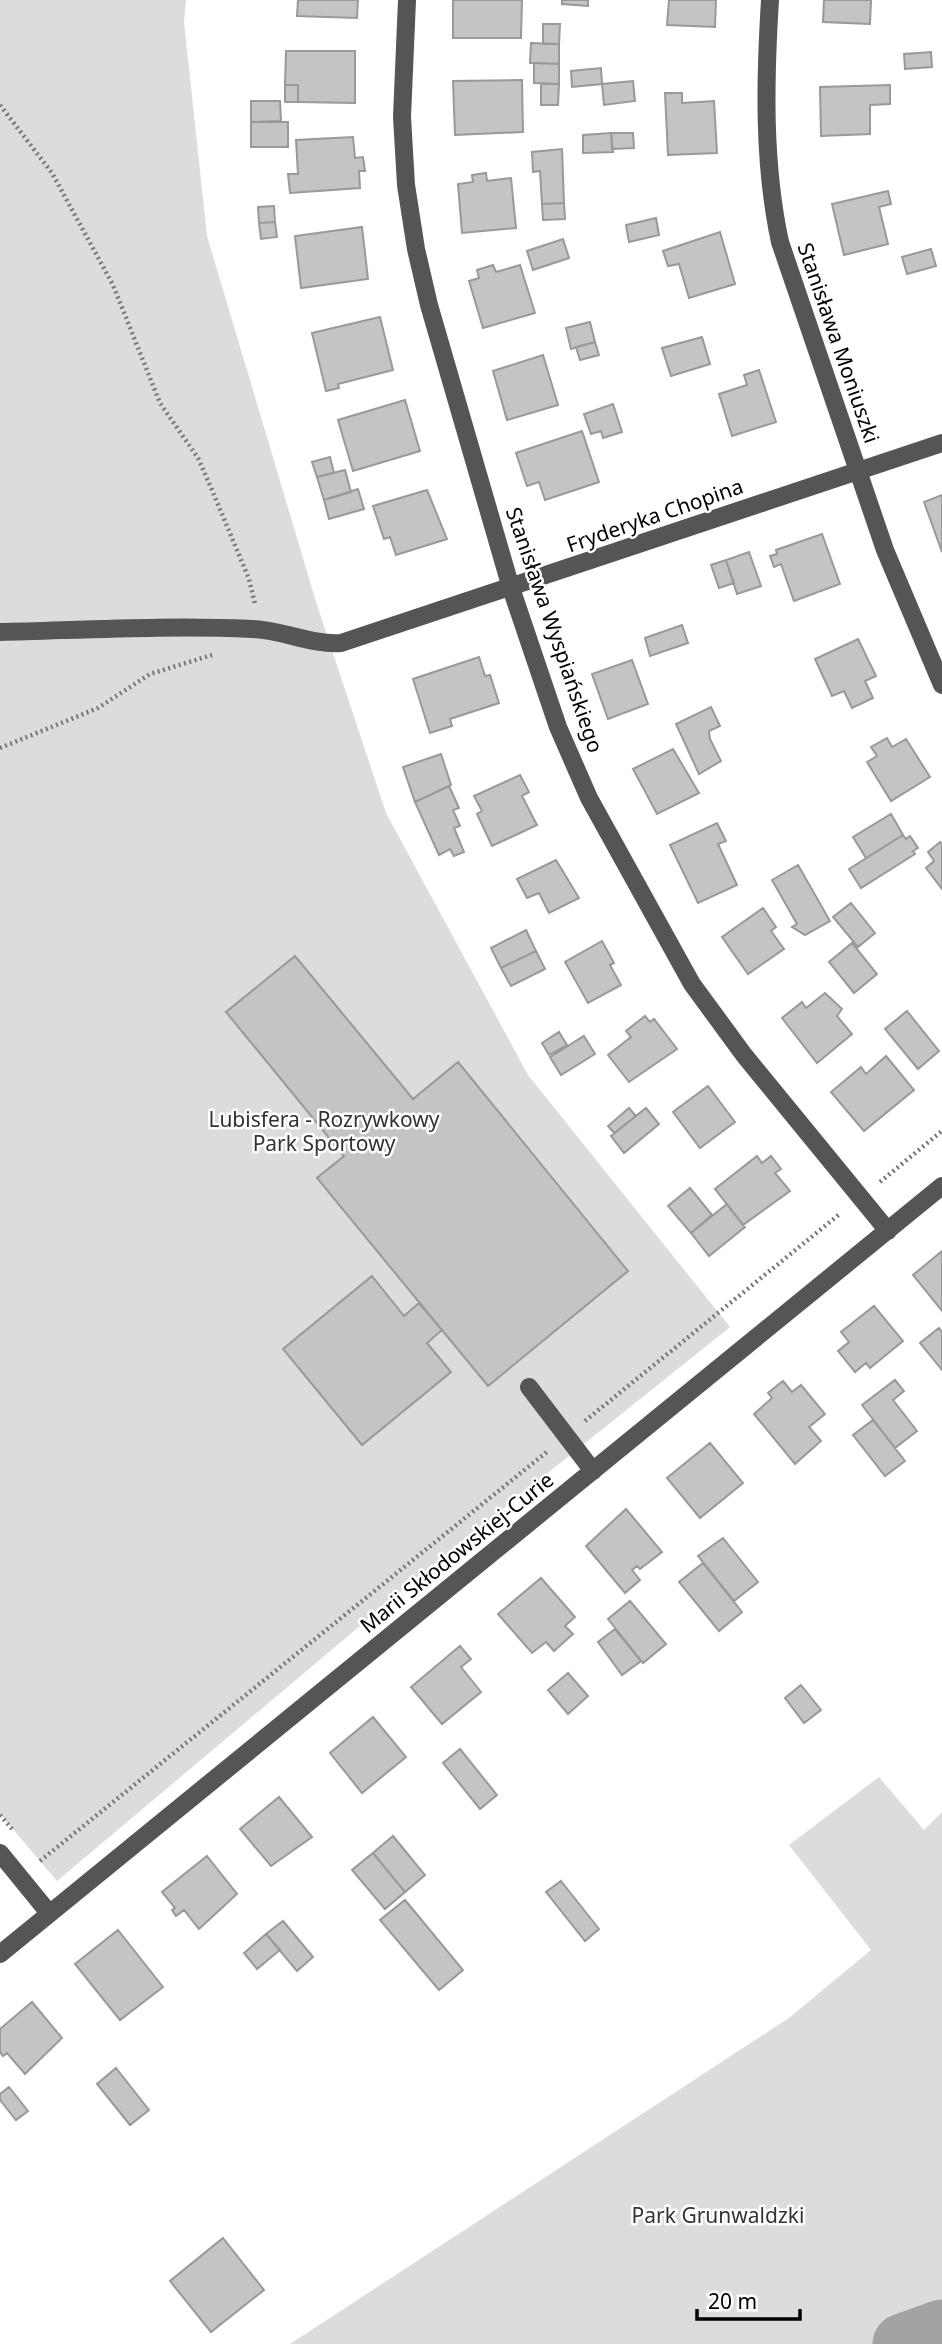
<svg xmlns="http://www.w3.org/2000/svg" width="942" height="2344" font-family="'Noto Sans',sans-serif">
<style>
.green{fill:#dcdcdc}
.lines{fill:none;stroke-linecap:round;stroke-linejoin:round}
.river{stroke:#a3a3a3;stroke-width:61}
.building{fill:#c4c4c4;stroke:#999;stroke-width:2}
.path{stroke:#777;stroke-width:4.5;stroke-dasharray:2 3.5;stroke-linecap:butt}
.minor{stroke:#555;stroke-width:18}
.labels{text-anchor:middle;stroke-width:5;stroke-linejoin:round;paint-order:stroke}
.street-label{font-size:21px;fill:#000;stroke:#fff}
.park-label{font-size:21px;fill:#333;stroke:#fff}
</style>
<rect width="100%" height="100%" fill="#fff"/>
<!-- green -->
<path class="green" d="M0 0H186L184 22 207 236 317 605 386 813 528 1075 730 1327 424 1572 57 1881 0 1814Z
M879 1777 924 1830 942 1812V2344H290L789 2018 871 1950 789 1845Z"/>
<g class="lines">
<!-- river -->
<path class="river" d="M903 2344 942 2330"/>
</g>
<!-- building -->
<path class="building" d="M298 0H358L357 18 297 16Z
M453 0H522L521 38H453Z
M562 0H588V6L562 4Z
M669 0H716L715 27 667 25Z
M824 0H871L870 24 823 22Z
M543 24H560L559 44H543Z
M531 43 559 44V64L530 63Z
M286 51H355V103L298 102V85H285Z
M931 52 932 67 905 69 904 54Z
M534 63 559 64V84L534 83Z
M601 68 602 84 572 87 571 71Z
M522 80 523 132 455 135 453 81Z
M633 81 635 101 604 105 602 84Z
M541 84H559L558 105H541Z
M285 85H298V102H285Z
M890 85V104L870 105V134L821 136 820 87Z
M665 93H682V103L714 101 717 153 668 155Z
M251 101H280L281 121 251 122Z
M251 122H288V147H251Z
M611 133H633L634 148 612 149Z
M611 133 613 152 583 153V135Z
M353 137 355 158 363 157 365 171H359L360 188 290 193 288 174H298L296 140Z
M562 149 564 203 542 204 540 171 533 172 532 152Z
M486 173 487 181 511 178 516 228 462 233 458 184 473 182 472 175Z
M888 191 891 204 879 207 888 244 844 255 832 204Z
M564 203 565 219 543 220 542 204Z
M274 206 275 222 259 223 258 207Z
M656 218 659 235 629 242 626 225Z
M275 222 277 237 261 239 259 223Z
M362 227 368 279 301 288 295 236Z
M720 232 735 284 689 298 679 264 668 266 663 251Z
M563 239 569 258 533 270 527 251Z
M931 249 936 266 907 274 902 257Z
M493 265 496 272 520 265 535 313 483 328 469 281 479 278 477 270Z
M380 317 393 370 338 384 339 388 326 391 312 333Z
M590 322 595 342 571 349 566 328Z
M702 337 710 364 671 376 662 348Z
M595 342 599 355 580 360 576 347Z
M543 355 558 405 507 420 493 371Z
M759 370 776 422 732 436 719 394 747 385 744 375Z
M405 400 420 451 353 471 338 420Z
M613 404 622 432 603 438 601 431 591 434 584 414Z
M582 431 599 482 545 500 539 482 527 486 516 453Z
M330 457 334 473 317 477 312 462Z
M345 470 351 492 324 500 317 477Z
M358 489 364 509 329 519 324 500Z
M427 490 447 539 396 555 390 537 384 539 373 506Z
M942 495V552L924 502Z
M822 534 840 584 794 601 781 564 774 567 770 556 777 554 776 550Z
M749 552 761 586 737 594 726 560Z
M726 560 734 583 719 588 711 565Z
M682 625 688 643 650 656 645 638Z
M858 639 876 676 865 681 873 698 852 708 844 691 832 696 815 659Z
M479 657 485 676 490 675 499 703 450 719 452 726 430 733 413 679Z
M632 660 648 704 608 719 592 674Z
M711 707 720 726 709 731 710 739 721 761 699 774 676 724Z
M887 738 892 747 906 739 930 777 891 801 867 762 877 756 871 747Z
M673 749 699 793 657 814 633 769Z
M441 754 451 785 415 802 403 767Z
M520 775 529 792 522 796 537 825 492 846 477 814 482 811 474 796Z
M449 786 459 808 453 810 460 826 454 828 464 852 454 856 450 849 439 855 415 802Z
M891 814 903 835 866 858 853 837Z
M717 823 726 841 718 844 737 885 698 903 670 845Z
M903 835 906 839 910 836 918 848 913 851 915 854 861 888 849 869Z
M940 842 942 844V889L926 868 934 861 928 852Z
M556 860 579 898 549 913 539 893 527 898 517 879Z
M798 865 830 921 805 935 792 927 797 924 772 880Z
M851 903 875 933 858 947 833 917Z
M763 908 776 927 771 931 784 949 748 974 722 937Z
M526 930 536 951 501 968 491 948Z
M602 941 614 963 610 965 621 985 588 1003 565 962Z
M852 943 877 974 854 993 829 962Z
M536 951 545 969 511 986 501 968Z
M295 956 413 1099 458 1062 628 1271 488 1386 317 1178 344 1156 226 1012Z
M825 993 842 1009 837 1016 852 1034 817 1063 782 1018 802 1002 806 1008Z
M907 1011 939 1051 918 1069 885 1029Z
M645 1016 650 1022 654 1019 677 1049 629 1082 608 1055 631 1037 626 1031Z
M559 1032 567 1045 549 1055 542 1043Z
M584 1036 595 1054 561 1075 550 1057Z
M886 1056 914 1090 864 1131 831 1092 861 1067 866 1074Z
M708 1086 735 1122 700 1148 673 1112Z
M629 1108 636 1116 614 1133 608 1126Z
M646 1108 659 1124 624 1153 611 1136Z
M757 1156 762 1163 771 1156 781 1169 775 1173 790 1191 743 1225 715 1189Z
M690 1188 712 1215 691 1233 668 1206Z
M727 1204 745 1227 709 1256 691 1233Z
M942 1251V1311L913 1275Z
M372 1276 404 1316 419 1303 442 1330 427 1343 451 1372 362 1445 283 1349Z
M874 1306 903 1341 870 1368 866 1363 855 1372 838 1351 849 1342 841 1332Z
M939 1328 942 1332V1370L920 1343Z
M895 1380 904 1391 893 1400 917 1431 895 1448 862 1405Z
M783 1381 792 1392 801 1385 825 1414 809 1427 821 1441 795 1464 754 1414 772 1398 768 1393Z
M873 1420 905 1461 885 1476 853 1435Z
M710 1443 743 1483 700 1518 667 1478Z
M626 1509 662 1552 640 1569 637 1566 632 1570 640 1580 625 1593 586 1546Z
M723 1538 758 1582 734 1601 698 1556Z
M703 1563 742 1612 719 1631 679 1582Z
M541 1578 575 1617 565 1626 573 1634 554 1651 546 1642 532 1653 498 1614Z
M630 1601 666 1644 643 1663 608 1619Z
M615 1629 641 1661 622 1675 598 1642Z
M460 1646 471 1659 461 1667 481 1692 442 1724 411 1687Z
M568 1673 588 1696 568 1714 548 1690Z
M801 1685 821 1710 804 1723 785 1698Z
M373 1717 406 1757 362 1793 330 1753Z
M460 1749 497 1795 480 1809 443 1763Z
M279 1797 312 1837 271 1866 240 1829Z
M393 1836 425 1875 405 1892 373 1853Z
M373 1853 405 1892 385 1909 352 1870Z
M207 1856 237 1894 199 1929 184 1910 176 1916 172 1910 175 1908 162 1892Z
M561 1881 599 1929 585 1941 546 1892Z
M405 1900 463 1970 439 1990 380 1920Z
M283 1921 313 1957 297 1971 266 1934Z
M118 1930 163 1987 120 2020 75 1964Z
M266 1934 280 1950 257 1969 244 1953Z
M32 2002 62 2038 25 2074 7 2053 3 2056 0 2052V2029Z
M116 2068 149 2110 130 2125 97 2084Z
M9 2087 28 2111 16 2120 0 2100V2094Z
M223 2238 264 2290 211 2332 170 2281Z"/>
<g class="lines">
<!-- path -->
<path class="path" d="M0 105 52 173 113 285 160 403 198 458 212 490 249 579 255 604
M0 748 98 708 150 674 212 655
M880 1182 942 1131
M585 1421 841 1213
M0 1815 12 1829
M40 1861 548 1451"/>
<!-- minor -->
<path class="minor" d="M407 0 402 117 406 185 416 249 429 305 511 588 558 727 589 798 692 984 744 1055 888 1231
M770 0C765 81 763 163 780 242L885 550 942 685
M0 632C84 630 168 625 252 629 282 630 311 645 341 643L942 443
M529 1387 593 1471
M0 1853 49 1913
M0 1954 942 1186"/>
</g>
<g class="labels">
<!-- street labels -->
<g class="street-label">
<text transform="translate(838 343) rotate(71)" y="7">Stanisława Moniuszki</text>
<text transform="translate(655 516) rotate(-19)" y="7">Fryderyka Chopina</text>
<text transform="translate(554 630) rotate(71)" y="7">Stanisława Wyspiańskiego</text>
<text transform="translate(457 1553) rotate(-39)" y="7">Marii Skłodowskiej-Curie</text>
</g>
<!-- park labels -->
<g class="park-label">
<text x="324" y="1127">Lubisfera - Rozrywkowy<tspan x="324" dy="24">Park Sportowy</tspan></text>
<text x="718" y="2223">Park Grunwaldzki</text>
</g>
</g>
<!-- scale -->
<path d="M697 2309v10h103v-10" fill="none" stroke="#000000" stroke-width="3.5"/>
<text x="708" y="2309" font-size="21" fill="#000000" stroke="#ffffff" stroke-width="5" paint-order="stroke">20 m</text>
</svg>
